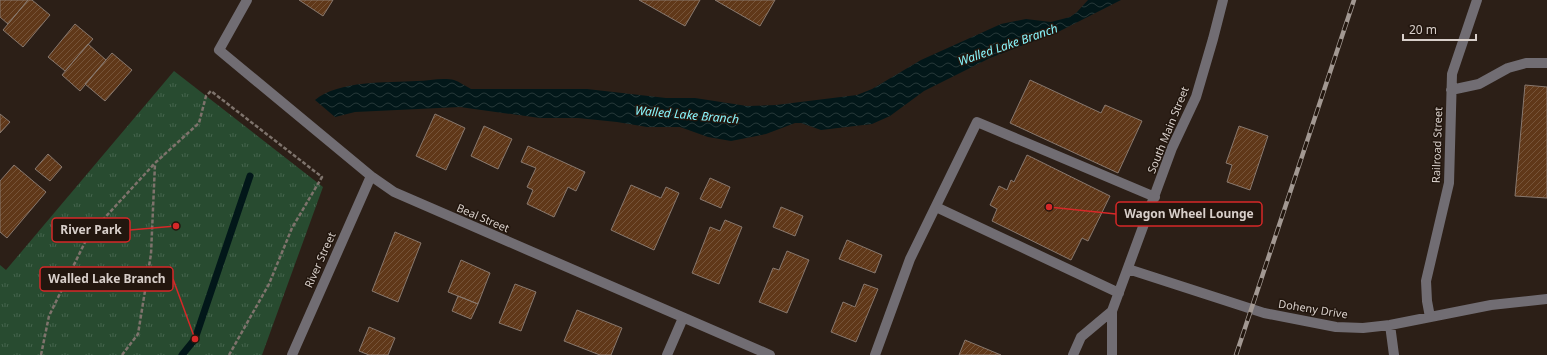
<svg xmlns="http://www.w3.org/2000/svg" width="1547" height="355" font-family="'Noto Sans',sans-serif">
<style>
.park{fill:url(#park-tufts)}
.water{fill:url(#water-waves)}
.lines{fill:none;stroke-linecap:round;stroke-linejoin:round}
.stream{stroke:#021719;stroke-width:7}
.building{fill:url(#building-hatch);stroke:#88786e}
.path{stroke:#7e736c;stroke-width:2.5;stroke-dasharray:4 2;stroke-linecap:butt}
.minor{stroke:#716d73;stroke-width:10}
.rail-casing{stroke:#a29892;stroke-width:4.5}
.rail{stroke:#22160e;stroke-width:3;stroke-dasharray:9;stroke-linecap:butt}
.labels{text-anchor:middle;stroke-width:3;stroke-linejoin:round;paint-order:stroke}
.street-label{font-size:11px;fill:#d8cfca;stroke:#22160e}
.water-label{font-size:12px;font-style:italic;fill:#88f6fd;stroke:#22160e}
.leader{fill:none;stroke:#d62828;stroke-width:1.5}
.callout-dot{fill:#d62828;stroke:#22160e;stroke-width:1.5}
.callout{fill:#22160e;stroke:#d62828;stroke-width:1.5}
.callout-label{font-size:12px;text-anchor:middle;font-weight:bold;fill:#d8cfca}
</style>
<defs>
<pattern id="park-tufts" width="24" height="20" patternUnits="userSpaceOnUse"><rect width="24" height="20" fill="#284b30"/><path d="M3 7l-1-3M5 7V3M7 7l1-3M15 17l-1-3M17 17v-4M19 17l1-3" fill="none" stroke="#46644d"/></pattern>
<pattern id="water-waves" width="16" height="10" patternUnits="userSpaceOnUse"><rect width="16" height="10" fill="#021719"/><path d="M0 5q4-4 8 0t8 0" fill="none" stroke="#263839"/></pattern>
<pattern id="building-hatch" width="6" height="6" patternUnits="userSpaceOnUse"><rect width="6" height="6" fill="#603819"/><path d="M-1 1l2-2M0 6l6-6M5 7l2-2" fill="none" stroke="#765439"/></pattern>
</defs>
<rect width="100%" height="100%" fill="#2c1f17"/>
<!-- park -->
<path class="park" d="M174 71 323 187 262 355H0V265L6 270Z"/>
<!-- water -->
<path class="water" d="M1088 0H1121L1060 31 990 58 924 91 890 116 872 124 821 130 801 123H795L766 134 731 141 708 137 680 127H647L617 122 578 118H540L460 107 355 112 335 117 315 100C339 80 387 83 417 81 428 81 443 77 454 80 460 82 465 86 471 89H587L666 98H695L747 106 776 105 857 95 872 89 921 60 1001 24 1026 19 1051 22 1070 17 1077 12Z"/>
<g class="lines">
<!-- stream -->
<path class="stream" d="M182 355 195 339 250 176"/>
</g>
<!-- building -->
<path class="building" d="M0 0H28L8 24 0 17Z
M28 0H32L50 15 23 47 3 30Z
M299 0H333L323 16Z
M639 0H700L685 26Z
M715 0H775L760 26Z
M75 24 93 39 65 71 48 57Z
M88 44 106 60 80 91 62 75Z
M112 53 132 70 105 101 85 84Z
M1030 80 1101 113 1105 105 1142 121 1118 173 1010 123Z
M1525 85 1547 87V198L1515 196Z
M0 114 10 122 0 133Z
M435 114 465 128 446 170 416 156Z
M484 126 512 139 498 169 471 156Z
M1239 126 1268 136 1250 190 1227 182 1232 165 1226 163Z
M528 146 585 172 576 191 568 187 554 217 527 204 533 190 527 187 536 168 521 162Z
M48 154 62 167 50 181 35 169Z
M1027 155 1110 196 1088 241 1082 238 1071 260 992 221 997 209 990 205 999 186 1007 190 1011 180 1014 182Z
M14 165 46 192 7 238 0 232V181Z
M710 178 730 187 721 208 700 199Z
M631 185 661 198 666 187 679 193 654 250 611 230Z
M781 207 803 216 795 236 773 227Z
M725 220 742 227 719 284 692 273 710 227 720 231Z
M395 232 421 243 398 302 372 291Z
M847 240 882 255 875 273 839 259Z
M787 251 809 260 787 313 759 302 773 268 779 270Z
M461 260 490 273 478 304 448 292Z
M515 284 536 292 521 331 499 323Z
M864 284 878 289 856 342 831 332 843 302 855 307Z
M458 296 478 304 471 319 452 311Z
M577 310 622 328 611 355H600L564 341Z
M369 327 395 338 388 355H369L359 351Z
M965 340 1001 355H959Z"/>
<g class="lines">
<!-- path -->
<path class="path" d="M41 355 49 316 88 236 155 163 199 123 206 96 211 91 322 177 292 228 269 284 229 355
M122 355 138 334 151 254 155 164"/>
<!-- minor -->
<path class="minor" d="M247 0 219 50 371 176 394 192 770 355
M1451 90 1479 84 1508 68 1526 63H1547
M936 207 1119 293
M1128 269 1264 313 1336 327 1363 328 1390 325 1491 305 1547 299
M1430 317 1427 301 1426 281 1449 183 1452 74 1477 0
M1390 325 1394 355
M292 355 371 176
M667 355 683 318
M875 355 910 259 977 122 1155 197
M1073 355 1081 337 1112 311
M1112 355V311L1172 148 1196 97 1213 39 1223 0"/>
<!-- rail casing -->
<g class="rail-casing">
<path id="rail" d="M1236 355 1354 0"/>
</g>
<!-- rail -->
<use href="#rail" class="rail"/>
</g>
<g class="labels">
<!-- street labels -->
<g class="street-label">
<text transform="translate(1168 130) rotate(-68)" y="4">South Main Street</text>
<text transform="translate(1437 145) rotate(-88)" y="4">Railroad Street</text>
<text transform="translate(483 218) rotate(23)" y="4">Beal Street</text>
<text transform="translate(320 260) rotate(-66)" y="4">River Street</text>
<text transform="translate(1313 309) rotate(9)" y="4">Doheny Drive</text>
</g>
<!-- water labels -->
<g class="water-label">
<text transform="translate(1008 45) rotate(-19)" y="4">Walled Lake Branch</text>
<text transform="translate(687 115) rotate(5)" y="4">Walled Lake Branch</text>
</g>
</g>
<!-- callouts -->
<path class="leader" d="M1049 207L1116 214M176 226L130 230M195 339L173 279"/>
<g class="callout-dot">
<circle cx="1049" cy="207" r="4"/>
<circle cx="176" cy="226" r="4"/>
<circle cx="195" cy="339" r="4"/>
</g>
<g class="callout">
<rect x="1116" y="202" width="146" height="24" rx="4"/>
<rect x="52" y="218" width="78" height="24" rx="4"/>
<rect x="40" y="267" width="133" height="24" rx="4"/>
</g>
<g class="callout-label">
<text x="1189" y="218">Wagon Wheel Lounge</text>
<text x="91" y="234">River Park</text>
<text x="107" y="283">Walled Lake Branch</text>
</g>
<!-- scale -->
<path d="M1403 34v6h73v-6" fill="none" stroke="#d8cfca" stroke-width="2"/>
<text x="1409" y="34" font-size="12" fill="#d8cfca" stroke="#22160e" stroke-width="3" paint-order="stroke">20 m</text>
</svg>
